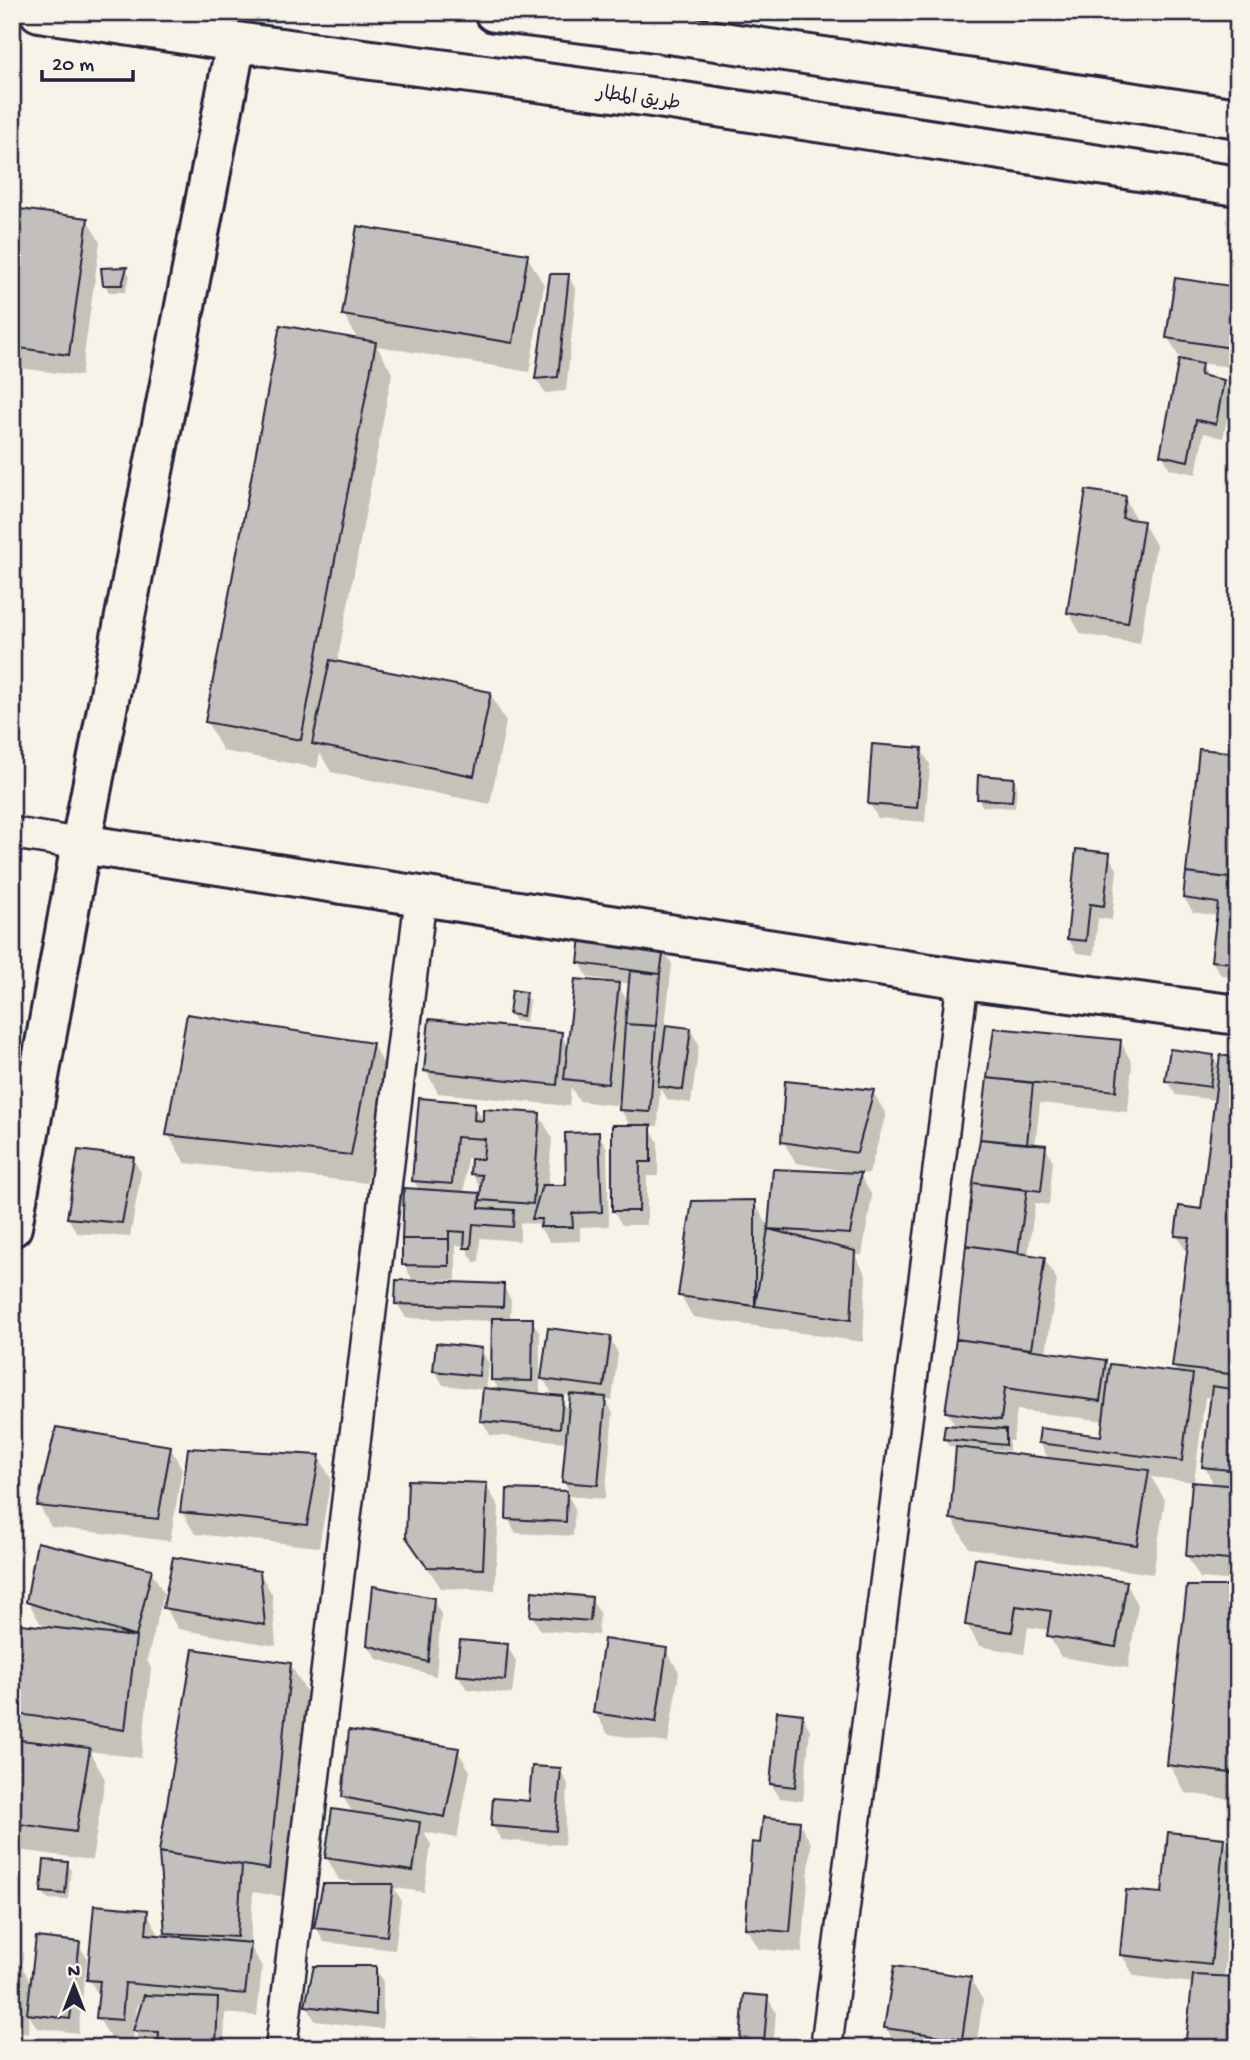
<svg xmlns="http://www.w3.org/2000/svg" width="1250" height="2060" font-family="'Gochi Hand','Playpen Sans Arabic',sans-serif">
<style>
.shadow{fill:#0003;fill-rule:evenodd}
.building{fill:#c2bfbd;stroke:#22223b;stroke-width:2}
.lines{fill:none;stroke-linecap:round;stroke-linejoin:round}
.street-casing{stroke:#22223b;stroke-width:35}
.secondary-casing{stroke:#22223b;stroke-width:44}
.highway-casing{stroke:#22223b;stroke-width:44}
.street{stroke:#f7f3e8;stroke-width:30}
.secondary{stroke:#f7f3e8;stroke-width:38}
.highway{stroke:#f7f3e8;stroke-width:38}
.labels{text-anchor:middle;stroke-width:5;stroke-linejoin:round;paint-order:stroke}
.street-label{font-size:19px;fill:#22223b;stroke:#f7f3e8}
</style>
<rect width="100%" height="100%" fill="#f7f3e8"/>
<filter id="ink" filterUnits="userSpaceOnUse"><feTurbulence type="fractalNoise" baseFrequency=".0143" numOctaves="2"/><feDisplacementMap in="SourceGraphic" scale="14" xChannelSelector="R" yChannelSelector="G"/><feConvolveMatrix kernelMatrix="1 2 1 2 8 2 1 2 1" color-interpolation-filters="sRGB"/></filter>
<g filter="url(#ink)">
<!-- shadow -->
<path class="shadow" d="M12 216 87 220 100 242 81 376 12 367Z
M527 256 544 285 529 372 377 346 392 373 337 663 490 693 506 722 490 804 331 772 320 753 317 768 223 751 207 722 359 341 344 315Z
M126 269 130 276 125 292H109L105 285Z
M552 276H568L576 290 566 391 545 393 536 379Z
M1238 289V368L1199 363 1209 379 1223 381 1232 396 1223 438 1204 433 1196 474 1170 469 1162 455 1181 360 1168 338Z
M1125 498 1137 522 1143 523 1156 545 1140 644 1081 634 1068 612Z
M921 750 930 764 925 822 878 818 869 803Z
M1238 755V977L1221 975 1212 961 1218 916 1193 912 1184 898Z
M1013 779 1017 786 1015 808 982 806 979 799Z
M1108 855 1117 869 1112 920 1098 918 1094 955 1077 953 1068 939Z
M12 905 18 915 12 948Z
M663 949 672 964 665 1026 690 1030 699 1044 691 1103 668 1100 660 1087 658 1126H649L658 1142V1176H647V1225H622L613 1210 631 1127 621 1110V1106L579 1101 571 1087 569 1106 438 1093 426 1071 561 1034 569 1048 616 982 629 1004 631 984 588 977 580 963Z
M525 994 529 1001 526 1022 515 1021 511 1014Z
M995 1029 1120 1041 1132 1063 1128 1112 1040 1103 1035 1146 1045 1147 1053 1161 1049 1205 1035 1203 1028 1256 1044 1258 1057 1280 1046 1353 1105 1361 1111 1373 1178 1374 1174 1366 1188 1255 1177 1235 1202 1211 1216 1100 1176 1095 1167 1081 1213 1056 1220 1068 1238 1059V1581L1200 1578 1187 1556 1215 1486 1204 1466 1213 1398 1205 1397 1194 1482 1151 1477 1165 1500 1153 1574 969 1548 952 1519 957 1447 949 1446 945 1439 956 1427 947 1412ZM1017 1410 1105 1421 1103 1438 1040 1443 1049 1460 987 1452 988 1449 1009 1451V1441H1013Z
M372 1044 389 1073 367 1183 185 1163 168 1134Z
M873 1092 886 1114 869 1174 859 1173 872 1196 862 1255H855L866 1275 863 1342 693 1317 680 1295 754 1202 767 1224V1236H770L775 1171 851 1174 852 1172 796 1163 783 1141Z
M474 1105 484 1122 539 1115 552 1137 548 1187 568 1186 598 1133 607 1148 609 1226 580 1227V1241L550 1242 537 1224 520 1223V1241L480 1238 479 1262H474L465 1246 456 1245V1280L412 1279 404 1264 420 1191 414 1181ZM467 1158H473L472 1174 483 1192 482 1200 479 1195 464 1194Z
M133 1158 141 1173 130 1237 77 1233 68 1218Z
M503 1286 511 1300 510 1320H532L540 1334V1396L561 1398 570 1413 572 1396 552 1393 543 1379 610 1338 618 1353 612 1401 606 1400 613 1413 605 1499 568 1496 575 1508 573 1536 516 1533 508 1519 509 1491 570 1493 563 1481 567 1442 490 1435 482 1420 485 1390 443 1385 435 1370 481 1349 489 1364 486 1391 500 1392 493 1380 494 1321 406 1318 397 1303Z
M170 1447 182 1469 170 1541 51 1527 39 1505Z
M319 1457 331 1479 319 1547 195 1534 182 1512Z
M486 1485 499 1507 495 1590 441 1588 407 1537Z
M977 1560 1126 1583 1138 1605 1128 1668 1061 1657 1049 1636V1630L1028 1627 1024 1654 979 1646 967 1624Z
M151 1571 164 1593 147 1660 151 1668 141 1758 89 1751 105 1779 92 1860 12 1849V1625L54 1628 40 1623 28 1601Z
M259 1572 272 1594 276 1646 178 1629 165 1607Z
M1238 1588V1800L1185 1793 1169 1764Z
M591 1599 600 1613 598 1635 540 1630 532 1615Z
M433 1600 441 1614 436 1676 377 1659 368 1645Z
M507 1646 516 1661 512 1694 467 1689 458 1675Z
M666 1650 679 1672 668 1743 608 1734 595 1712Z
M290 1664 307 1693 285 1897 253 1892 250 1945 262 1967 257 2016 225 2013 224 2048H160V2045H143L134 2030 133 2041 111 2039 98 2017 100 1998 89 1979 147 1912 160 1937 170 1938 167 1932 160 1852ZM137 2004 143 2005 137 2023H135Z
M802 1715 810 1730 803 1801 780 1798 771 1784Z
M457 1750 470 1771 457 1838 424 1832 431 1845 424 1892 394 1888 401 1900 395 1950 324 1942 316 1927 361 1885V1883L339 1880 327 1858 353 1813 343 1797Z
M560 1770 568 1784 564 1845 501 1840 493 1826 531 1803Z
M799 1822 811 1844 802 1953 759 1949 746 1927 762 1845Z
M1223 1839 1235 1861 1224 1978 1194 1983 1134 1976 1122 1955 1164 1895Z
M67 1863 71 1870 68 1900 47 1899 43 1892Z
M78 1944 87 1958 78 2033 37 2028 29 2015 28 2034 12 2031V1961L19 1962 32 1984Z
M375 1967 383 1982V2029L315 2021 307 2006Z
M970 1978 983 2000 976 2048H898L886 2028Z
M767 1997 776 2012 773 2048H747L742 2039Z"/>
<!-- building -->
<path class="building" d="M12 208 88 218 69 355 12 347Z
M357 226 528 254 513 343 342 315Z
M127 267 122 285H103L101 268Z
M550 274H569L558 377 535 379Z
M1175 278 1238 287V349L1166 338Z
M280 325 376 342 301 740 205 722Z
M1179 359 1202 364 1200 375 1224 380 1216 424 1196 420 1188 461 1160 455Z
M1086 490 1126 496 1122 518 1144 521 1128 623 1067 613Z
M330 660 491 692 474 776 312 744Z
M872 744 922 748 917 808 868 804Z
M1199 749 1238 753V879L1186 873Z
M978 775 1014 778 1012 801 977 799Z
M1076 849 1110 853 1104 906 1090 904 1086 941 1067 939Z
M1186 873 1238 879V920L1232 963 1211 961 1218 903 1183 898Z
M581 937 664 948 660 974 578 963Z
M630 971 660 974 656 1026 625 1024Z
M575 979 619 983 608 1084 564 1079Z
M512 990 526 992 523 1016 509 1014Z
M187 1014 373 1043 351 1155 166 1135Z
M429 1019 562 1032 557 1085 424 1071Z
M625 1024 656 1026 650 1112 619 1110Z
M666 1025 691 1028 683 1090 658 1086Z
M994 1028 1121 1040 1116 1091 987 1078Z
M1170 1049 1214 1055 1210 1087 1165 1081Z
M1220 1055 1238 1058V1375L1172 1367 1189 1237 1175 1236 1179 1206 1201 1209Z
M987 1078 1033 1083 1027 1144 980 1139Z
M785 1081 874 1090 857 1153 781 1142Z
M419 1098 475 1103 474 1120 483 1121V1109L540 1113 533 1204 480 1200 482 1175 470 1174 471 1159H483L485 1139 456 1137 452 1184 412 1181Z
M612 1125H651V1162H640L639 1211H612Z
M599 1132 602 1212 572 1213 573 1227H540L542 1219H532L542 1185H566L565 1133Z
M980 1139 1046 1145 1041 1191 973 1183Z
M78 1150 134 1157 122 1223 67 1218Z
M773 1169 861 1173 850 1234 768 1229Z
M973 1183 1027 1190 1018 1253 966 1245Z
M404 1188 480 1193 479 1208 514 1210 513 1227 473 1224 471 1248H464L465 1232 449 1231V1239H402Z
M755 1200V1306L678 1296 692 1201Z
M768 1229 855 1251 851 1320 755 1306Z
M402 1239H449V1266L402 1265Z
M966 1245 1045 1257 1031 1349 956 1339Z
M396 1280 504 1284 503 1307 395 1304Z
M492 1318H533L532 1381 491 1380Z
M548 1328 611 1336 604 1387 541 1379Z
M956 1339 1106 1360 1100 1401 1005 1388 1001 1420 945 1412Z
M436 1343 482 1348 479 1376 433 1371Z
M1110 1364 1193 1374 1182 1461 1038 1443 1040 1428 1101 1436Z
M1212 1386 1238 1390V1471L1202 1467Z
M483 1388 563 1396 560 1428 480 1421Z
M570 1394 606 1397 598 1485 562 1482Z
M945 1425 1006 1429V1445L943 1439Z
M56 1427 171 1446 158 1519 37 1506Z
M956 1447 1149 1470 1137 1545 950 1519Z
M188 1448 320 1455 307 1525 180 1512Z
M408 1480 487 1483 483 1569 427 1567 406 1537Z
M1192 1482 1238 1486V1561L1186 1556Z
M507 1489 567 1491 566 1522 506 1519Z
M37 1542 152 1569 136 1637 26 1602Z
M173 1557 260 1571 265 1625 163 1608Z
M975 1558 1127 1581 1116 1647 1047 1636 1051 1611 1016 1606 1012 1632 965 1625Z
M373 1586 434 1598 428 1662 367 1645Z
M1187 1586H1238V1774L1167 1765Z
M532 1591 592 1597 590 1621 530 1616Z
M12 1623 136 1637 125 1730 12 1713Z
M604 1639 667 1648 656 1722 593 1713Z
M460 1640 508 1644 505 1680 456 1675Z
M193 1649 291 1663 269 1869 159 1852Z
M777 1711 803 1714 795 1787 770 1784Z
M349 1730 459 1748 445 1817 342 1797Z
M12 1739 90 1748 76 1832 12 1823Z
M532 1766 561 1768 556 1831 491 1826 493 1798 529 1801Z
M332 1809 420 1822 413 1871 325 1858Z
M763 1817 800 1821 790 1932 745 1928 752 1842 760 1843Z
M1168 1832 1224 1838 1211 1965 1120 1955 1126 1890 1162 1893Z
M159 1852 242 1865 237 1937 165 1933Z
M44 1860 68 1862 65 1894 41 1892Z
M323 1884H393L387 1936 314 1928Z
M94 1905 148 1910 146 1934 251 1943 245 1994 125 1983 122 2020 96 2018 100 1981 87 1980Z
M36 1937 80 1942 70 2019 27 2014Z
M12 1959 20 1960 16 2012H12Z
M314 1966H376V2015L305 2006Z
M894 1966 971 1977 962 2039 884 2028Z
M1193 1975 1238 1977V2048H1185Z
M744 1994 768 1996 764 2042 740 2040Z
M144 1995 218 1998 216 2048H158L159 2032 133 2031Z"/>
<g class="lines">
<!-- street casing -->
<g class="street-casing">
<path id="street" d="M12 833 81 844
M281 2048 421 895
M826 2048 963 979"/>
</g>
<!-- secondary casing -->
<g class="secondary-casing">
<path id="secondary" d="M81 844 963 979 1238 1015
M12 1227 81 844 236 42"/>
</g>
<!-- highway casing -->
<g class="highway-casing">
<path id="highway" d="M39 12 236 42 651 97 1238 186
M494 12 648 31 1238 118"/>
</g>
<!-- street -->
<use href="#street" class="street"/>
<!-- secondary -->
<use href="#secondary" class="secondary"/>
<!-- highway -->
<use href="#highway" class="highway"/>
</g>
</g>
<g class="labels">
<!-- street labels -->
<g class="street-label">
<text transform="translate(639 96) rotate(8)" y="7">طريق المطار</text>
</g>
</g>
<!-- margin -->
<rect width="1250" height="2060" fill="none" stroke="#f7f3e8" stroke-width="42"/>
<rect x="21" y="21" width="1208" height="2018" fill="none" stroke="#22223b" stroke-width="2.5" filter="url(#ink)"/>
<!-- north arrow -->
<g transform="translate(74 1986)" stroke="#f7f3e8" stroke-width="5" paint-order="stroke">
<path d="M0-5L12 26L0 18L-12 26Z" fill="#22223b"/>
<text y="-10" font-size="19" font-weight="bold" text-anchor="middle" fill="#22223b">N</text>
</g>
<!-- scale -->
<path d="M42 70v10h91v-10" fill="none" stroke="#22223b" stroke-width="3.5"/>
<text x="52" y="70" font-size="21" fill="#22223b" stroke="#f7f3e8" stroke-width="5" paint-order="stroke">20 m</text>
</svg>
